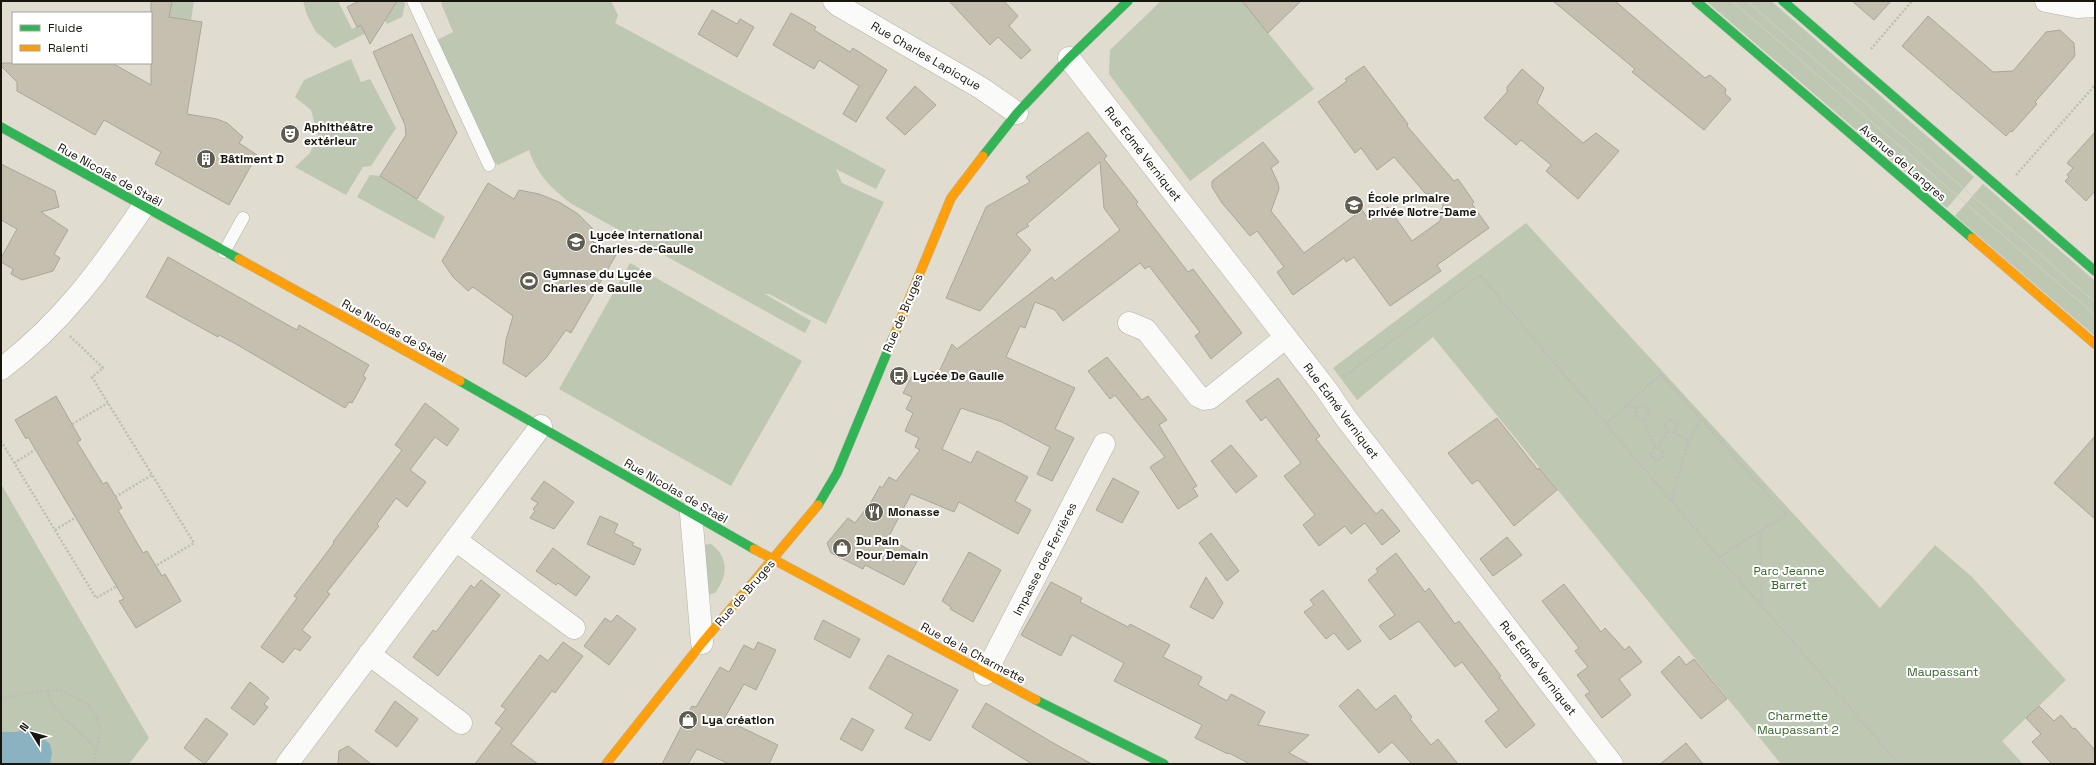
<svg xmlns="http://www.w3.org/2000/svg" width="2096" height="765" font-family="'Space Grotesk',sans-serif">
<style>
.green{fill:#bdc7b2}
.water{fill:#8bb2c0}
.building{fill:#c4bfaf;stroke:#a9a69c}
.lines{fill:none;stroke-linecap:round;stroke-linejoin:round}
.lane-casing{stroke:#b5b2a7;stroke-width:13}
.street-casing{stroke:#b5b2a7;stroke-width:23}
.fast-casing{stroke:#b5b2a7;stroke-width:10}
.slow-casing{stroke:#b5b2a7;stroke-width:10}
.path{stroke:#bfbdb8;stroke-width:2.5;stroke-dasharray:2 2;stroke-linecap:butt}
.lane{stroke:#fafaf8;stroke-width:12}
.street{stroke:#fafaf8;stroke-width:22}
.fast{stroke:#30b455;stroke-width:9}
.slow{stroke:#ff9f0a;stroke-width:9}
.tram{stroke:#d0cecb;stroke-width:1}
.labels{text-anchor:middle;stroke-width:4;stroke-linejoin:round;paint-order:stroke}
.street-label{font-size:12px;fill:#18150c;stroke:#fff}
.poi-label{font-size:12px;font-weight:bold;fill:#18150c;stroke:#fff;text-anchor:start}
.park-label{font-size:12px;fill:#38642a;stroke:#fff}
</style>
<rect width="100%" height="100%" fill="#e0dccf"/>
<!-- green -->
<path class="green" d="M172 1H194L191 20 169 17Z
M303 1H338L352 29 370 20 375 29 335 48 316 32 307 15Z
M392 1H403L405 4 402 17 387 24 382 15 391 10 394 7Z
M445 1H611L618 15 615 23 886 170 876 189 836 169 842 183 884 202 826 324 769 294H765L811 321 805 333 572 204C552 189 537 175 529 150L498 165 492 160 435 41 453 32 441 3Z
M1161 1H1242L1314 89 1190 181 1109 74 1110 50Z
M1706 1H1771L1974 177 1947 208Z
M351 59 361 82 370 79 396 128 371 166 363 167 346 195 295 167 310 153 318 135 311 110 295 97 304 80Z
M370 175 380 176 445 217 434 239 357 197Z
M1983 184 2095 281V336L1955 216Z
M1526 223 1880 608 1935 545 1972 577 2066 680 2002 741 2023 764H1781L1433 337 1357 400 1333 368Z
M630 263 802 361 731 486 559 389Z
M1 484 149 738 129 764H1Z
M711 544C729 557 728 576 715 593L706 595 703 545Z"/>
<!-- water -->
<path class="water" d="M29 727 50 744 52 753 50 764H1V732H17Z"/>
<!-- building -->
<path class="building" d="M151 1H172L169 17 202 22 187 114 217 119 227 123 243 137 239 143 257 155 229 205 155 164 161 152 104 120 95 135 17 91V82L1 66V63H112L151 85Z
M359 1H397L370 44 361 25 357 27 347 7Z
M949 1H1004L1018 16 1009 26 1031 50 1021 59 998 37 990 45Z
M1242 1H1301L1268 33Z
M1553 1H1615L1705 78 1710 75 1726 89 1725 94 1731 99 1704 130 1632 72 1635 69Z
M1852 1H1891L1874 20Z
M712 10 737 24 740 19 754 27 737 57 698 34Z
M791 13 816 27 814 30 850 52 853 48 887 70 856 122 843 114 859 86 819 60 814 69 773 45Z
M1928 16 1993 72 2013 71 2046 32 2060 30 2074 43 2075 56 2035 102 2037 104 2012 132 2010 131 2006 136 1902 46Z
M412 34 457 133 417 199 380 176 406 135 405 125 373 52Z
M1364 66 1408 124 1407 126 1454 181 1458 179 1474 202 1472 204 1489 228 1437 265 1441 271 1390 306 1354 257 1346 262 1344 258 1293 295 1277 272 1284 267 1257 231 1250 236 1222 203 1212 187V181L1263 142 1279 162 1271 168 1278 183 1279 189 1271 211 1304 253 1362 210 1369 220 1388 207 1412 241 1440 221 1444 198 1425 193 1394 157 1377 170 1361 148 1355 153 1318 102 1347 81 1345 79Z
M1522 69 1544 88 1537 103 1583 143 1596 133 1619 151 1578 199 1546 171 1551 165 1521 140 1516 145 1484 118 1507 92V87Z
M915 86 936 105 905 135 886 118Z
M1088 132 1107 156 1104 159 1138 202 1136 204 1188 272 1193 269 1242 333 1211 359 1195 336 1200 332 1149 266 1145 269 1140 263 1063 321 1055 310 1035 302 1025 328 1020 326 1006 357 1075 388 1055 429 1074 438 1052 481 1037 474 1050 447 1002 422 961 408 942 449 971 463 977 451 1028 477 1015 501 1031 510 1018 534 959 502 954 512 911 494 888 538 920 556 904 585 865 565 863 569 831 553 827 543 848 518 855 523 871 502 880 486 882 488 889 477 896 481 920 450 915 447 919 438 905 431 913 413 906 409 912 397 903 393 912 376 927 383 932 371 938 374 952 344 957 349 1052 277 1055 281 1120 230 1104 208 1100 162 1027 224 1029 226 1016 234 1031 250 980 311 946 298 986 207 1030 182 1026 177Z
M2095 132V191L2086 201 2065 181 2069 177 2067 175 2073 168 2067 163Z
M1 164 55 191 59 207 41 212 68 230 54 254 60 258 53 271 22 280 11 274 13 269 1 262V258L17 229 1 220Z
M488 183 514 199 519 190 539 194 559 202 578 214 594 230 589 239 616 255 571 333 566 330 546 358 526 377 503 363 506 340 513 316 473 287 468 291 453 277 442 261Z
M168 257 279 320 297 330 299 325 369 365 363 376 366 378 352 403 349 402 345 408 236 344 219 335 218 337 146 297Z
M1107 357 1142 400 1148 396 1167 420 1159 425 1197 486 1193 488 1198 496 1178 509 1150 467 1165 457 1115 395 1110 399 1088 371Z
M1278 378 1320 436 1316 439 1354 487 1376 514 1382 509 1400 531 1382 545 1365 523 1351 534 1345 526 1319 546 1303 525 1315 515 1284 476 1301 463 1266 417 1261 421 1246 401Z
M56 396 81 440 77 442 103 484 107 482 122 508 118 510 143 553 147 551 162 576 165 574 181 601 136 628 119 601 124 599 28 437 26 439 15 420Z
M425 403 459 429 447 446 435 437 410 470 426 482 407 507 396 498 377 524 379 526 327 592 330 594 302 630 311 637 300 651 295 648 283 663 261 647 297 598 294 596 334 543 333 542 402 450 395 445Z
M1497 418 1538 470 1539 468 1557 490 1514 526 1478 480 1472 484 1448 453Z
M2095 436V519L2054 483Z
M1231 445 1257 476 1236 493 1211 461Z
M1113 478 1139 492 1122 523 1096 510Z
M544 481 574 502 554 529 530 518 535 511 533 509 538 503 531 499Z
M600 516 618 524 614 533 634 543 632 545 641 549 634 565 587 544Z
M1211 533 1239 571 1227 581 1199 543Z
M1507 537 1522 555 1493 576 1480 559Z
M553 548 590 577 576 596 558 583 556 585 536 571Z
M969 552 1001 570 973 622 950 609 951 607 942 601Z
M1396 553 1425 592 1429 588 1455 624 1459 621 1501 676 1499 677 1535 725 1506 748 1485 721 1499 710 1462 662 1455 667 1419 621 1390 640 1379 626 1395 615 1368 580 1378 572 1376 569Z
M1206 577 1223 603 1213 619 1190 607Z
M481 580 500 595 438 676 413 657 433 630 436 632 471 585 474 588Z
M1051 582 1082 598 1080 602 1128 627 1130 624 1170 645 1163 657 1202 677 1198 685 1227 701 1231 694 1265 712 1258 725 1309 735 1289 753 1310 764H1250L1229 753 1228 754 1195 738 1202 725 1114 681 1124 663 1072 635 1061 656 1021 635Z
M1564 584 1601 632 1605 628 1625 650 1629 646 1642 662 1619 679 1631 695 1602 718 1585 695 1590 692 1577 675 1588 667 1575 651 1579 648 1542 601Z
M1323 590 1361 641 1348 650 1334 633 1326 639 1304 612 1314 605 1310 600Z
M617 615 636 629 609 665 584 646 605 618 611 622Z
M823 620 860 639 850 658 814 639Z
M563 642 583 656 555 693 552 691 511 744 538 764H475L502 728 495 723 506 709 501 706 540 655 548 661Z
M758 642 776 650 756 690 744 684 724 719 778 745 769 764H729L697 749 688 764H662L692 706 696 707 720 667 729 672 744 645 754 650Z
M888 655 958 690 930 741 905 728 913 714 869 688Z
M1679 656 1686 665 1694 659 1727 699 1701 719 1661 672Z
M250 682 269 698 264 704 268 707 254 725 231 708Z
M1358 689 1376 710 1395 695 1412 717 1410 719 1431 745 1438 739 1458 764H1412L1392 742 1379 753 1339 706Z
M395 701 418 719 397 747 375 731Z
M986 703 1055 744 1092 764H1032L972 727Z
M2039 706 2054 721 2061 715 2073 729 2075 728 2095 750V764H2052L2032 742 2041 734 2026 718Z
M206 718 228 734 205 764 184 748Z
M852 718 874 730 862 751 840 739Z
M1686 743 1703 764H1660Z
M348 746 371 764H338L339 751Z"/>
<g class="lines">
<!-- lane casing -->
<g class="lane-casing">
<path id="lane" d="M413 1 489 165
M224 252 243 218"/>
</g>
<!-- street casing -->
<g class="street-casing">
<path id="street" d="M834 1 838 5 981 88 1017 113
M2046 1 2077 7 2095 6
M1069 58 1326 389 1345 417 1612 764
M1129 323 1146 330 1198 396 1204 399 1210 398 1285 338
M1 369C62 323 101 269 143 207
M691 513 702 643
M457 541 574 628
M369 654 461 723
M985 674 1104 444
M287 764 541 426"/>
</g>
<!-- fast casing -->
<g class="fast-casing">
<path id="fast" d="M1696 1 1972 238
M1783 1 2095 271
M1 127 239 259
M983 156 1017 113 1069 58 1128 1
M460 381 754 549
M818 505 837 473 893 338
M1036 700 1164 764"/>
</g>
<!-- slow casing -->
<g class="slow-casing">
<path id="slow" d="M1972 238 2095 344
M239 259 460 381
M893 338 951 198 983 156
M754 549 1036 700
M606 764 702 643 818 505"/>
</g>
<!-- path -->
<path class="path" d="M1871 49 1912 1
M2016 175 2095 85
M70 336 103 368 92 377 194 543 152 568
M1343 377 1480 275 1719 557 1899 764
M1626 406 1636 408
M1635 413a7 7 0 1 1 14 0a7 7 0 1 1-14 0Z
M1665 426a6 6 0 1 1 12 0a6 6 0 1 1-12 0Z
M1644 420 1655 448
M1606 424 1661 374 1786 515 1760 531
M69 426 108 403
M1674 432 1688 442
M1 441 96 598 119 585
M1651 454a6 6 0 1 1 12 0a6 6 0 1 1-12 0Z
M1659 448 1667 431
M14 463 38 448
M112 499 152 475
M1671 501 1688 442 1701 419
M55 530 78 516
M1719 557 1760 531 1762 606
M48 690C51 715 82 729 96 750
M1 699 25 693 57 690 65 692 86 703 96 714 101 730 93 764"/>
<!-- lane -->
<use href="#lane" class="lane"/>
<!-- street -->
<use href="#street" class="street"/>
<!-- fast -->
<use href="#fast" class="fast"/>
<!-- slow -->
<use href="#slow" class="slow"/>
<!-- tram -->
<path class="tram" d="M1732 1 2095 315
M1747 1 2095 302"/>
</g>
<!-- icons -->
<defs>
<g id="theatre-disc" transform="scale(1)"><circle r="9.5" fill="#5e5b50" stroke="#fff"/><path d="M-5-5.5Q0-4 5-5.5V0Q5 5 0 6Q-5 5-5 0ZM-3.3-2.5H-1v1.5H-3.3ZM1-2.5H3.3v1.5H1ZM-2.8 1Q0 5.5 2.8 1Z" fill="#fff"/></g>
<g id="building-disc" transform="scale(1)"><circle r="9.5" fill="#5e5b50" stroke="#fff"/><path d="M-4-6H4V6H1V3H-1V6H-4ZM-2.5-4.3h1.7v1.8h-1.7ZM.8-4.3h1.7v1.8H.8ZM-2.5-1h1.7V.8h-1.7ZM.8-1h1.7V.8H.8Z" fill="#fff"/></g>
<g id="school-disc" transform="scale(1)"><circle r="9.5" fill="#5e5b50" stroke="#fff"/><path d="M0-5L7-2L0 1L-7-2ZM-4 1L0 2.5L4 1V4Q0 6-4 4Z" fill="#fff"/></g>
<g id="stadium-disc" transform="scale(1)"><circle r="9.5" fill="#5e5b50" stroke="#fff"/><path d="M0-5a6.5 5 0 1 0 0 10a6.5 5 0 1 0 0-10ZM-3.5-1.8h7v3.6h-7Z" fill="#fff"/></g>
<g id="bus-disc" transform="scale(1)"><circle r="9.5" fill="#5e5b50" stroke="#fff"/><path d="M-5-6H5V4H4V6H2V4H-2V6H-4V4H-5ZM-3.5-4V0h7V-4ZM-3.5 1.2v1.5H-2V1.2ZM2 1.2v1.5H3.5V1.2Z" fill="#fff"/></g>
<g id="restaurant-disc" transform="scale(1)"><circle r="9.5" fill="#5e5b50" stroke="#fff"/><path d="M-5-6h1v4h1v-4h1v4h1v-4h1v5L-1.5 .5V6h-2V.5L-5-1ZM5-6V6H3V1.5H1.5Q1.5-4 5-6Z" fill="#fff"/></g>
<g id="shop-disc" transform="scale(1)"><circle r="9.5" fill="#5e5b50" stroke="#fff"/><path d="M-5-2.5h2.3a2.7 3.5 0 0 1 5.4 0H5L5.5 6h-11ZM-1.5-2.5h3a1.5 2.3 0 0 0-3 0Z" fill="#fff"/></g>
</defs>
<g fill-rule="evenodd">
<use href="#theatre-disc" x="290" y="134"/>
<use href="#building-disc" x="206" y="159"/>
<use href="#school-disc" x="1354" y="205"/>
<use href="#school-disc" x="576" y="242"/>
<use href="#stadium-disc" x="529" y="281"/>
<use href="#bus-disc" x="899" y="376"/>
<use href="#restaurant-disc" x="874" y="512"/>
<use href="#shop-disc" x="842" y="548"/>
<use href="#shop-disc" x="688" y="720"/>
</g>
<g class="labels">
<!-- street labels -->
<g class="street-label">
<text transform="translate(926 56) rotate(30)" y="4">Rue Charles Lapicque</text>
<text transform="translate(1143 154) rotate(52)" y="4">Rue Edmé Verniquet</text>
<text transform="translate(1903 163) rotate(41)" y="4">Avenue de Langres</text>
<text transform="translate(110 175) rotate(29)" y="4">Rue Nicolas de Staël</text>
<text transform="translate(903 313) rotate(-67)" y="4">Rue de Bruges</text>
<text transform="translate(394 331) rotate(29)" y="4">Rue Nicolas de Staël</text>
<text transform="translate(1341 411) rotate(53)" y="4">Rue Edmé Verniquet</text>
<text transform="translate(676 491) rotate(30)" y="4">Rue Nicolas de Staël</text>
<text transform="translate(1045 559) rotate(-63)" y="4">Impasse des Ferrières</text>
<text transform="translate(745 593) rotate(-49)" y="4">Rue de Bruges</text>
<text transform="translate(973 653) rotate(28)" y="4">Rue de la Charmette</text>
<text transform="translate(1538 668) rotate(52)" y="4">Rue Edmé Verniquet</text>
</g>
<!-- poi labels -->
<g class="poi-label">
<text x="304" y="131">Aphithéâtre<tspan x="304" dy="14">extérieur</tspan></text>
<text x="220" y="163">Bâtiment D</text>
<text x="1368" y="202">École primaire<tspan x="1368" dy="14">privée Notre-Dame</tspan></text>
<text x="590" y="239">Lycée International<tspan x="590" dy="14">Charles-de-Gaulle</tspan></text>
<text x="543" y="278">Gymnase du Lycée<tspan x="543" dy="14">Charles de Gaulle</tspan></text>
<text x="913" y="380">Lycée De Gaulle</text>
<text x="888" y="516">Monasse</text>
<text x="856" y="545">Du Pain<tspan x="856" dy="14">Pour Demain</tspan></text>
<text x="702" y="724">Lya création</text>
</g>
<!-- park labels -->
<g class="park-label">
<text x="1789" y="575">Parc Jeanne<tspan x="1789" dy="14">Barret</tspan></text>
<text x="1943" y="676">Maupassant</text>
<text x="1798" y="720">Charmette<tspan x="1798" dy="14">Maupassant 2</tspan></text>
</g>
</g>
<!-- border -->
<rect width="2096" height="765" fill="none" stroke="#18150c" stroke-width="4"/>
<!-- legend -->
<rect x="12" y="12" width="140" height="52" fill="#ffffff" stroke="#a3a19e"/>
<rect x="20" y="25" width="20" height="6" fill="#30b455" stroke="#a3a19e"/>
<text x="48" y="32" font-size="12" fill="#18150c">Fluide</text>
<rect x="20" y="45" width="20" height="6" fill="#ff9f0a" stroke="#a3a19e"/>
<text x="48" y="52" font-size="12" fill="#18150c">Ralenti</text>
<!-- north arrow -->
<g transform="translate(32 733) rotate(307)" stroke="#ffffff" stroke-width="3" paint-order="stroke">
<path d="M0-3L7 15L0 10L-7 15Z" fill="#18150c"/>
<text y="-6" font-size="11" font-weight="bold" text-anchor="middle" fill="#18150c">N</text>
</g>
</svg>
